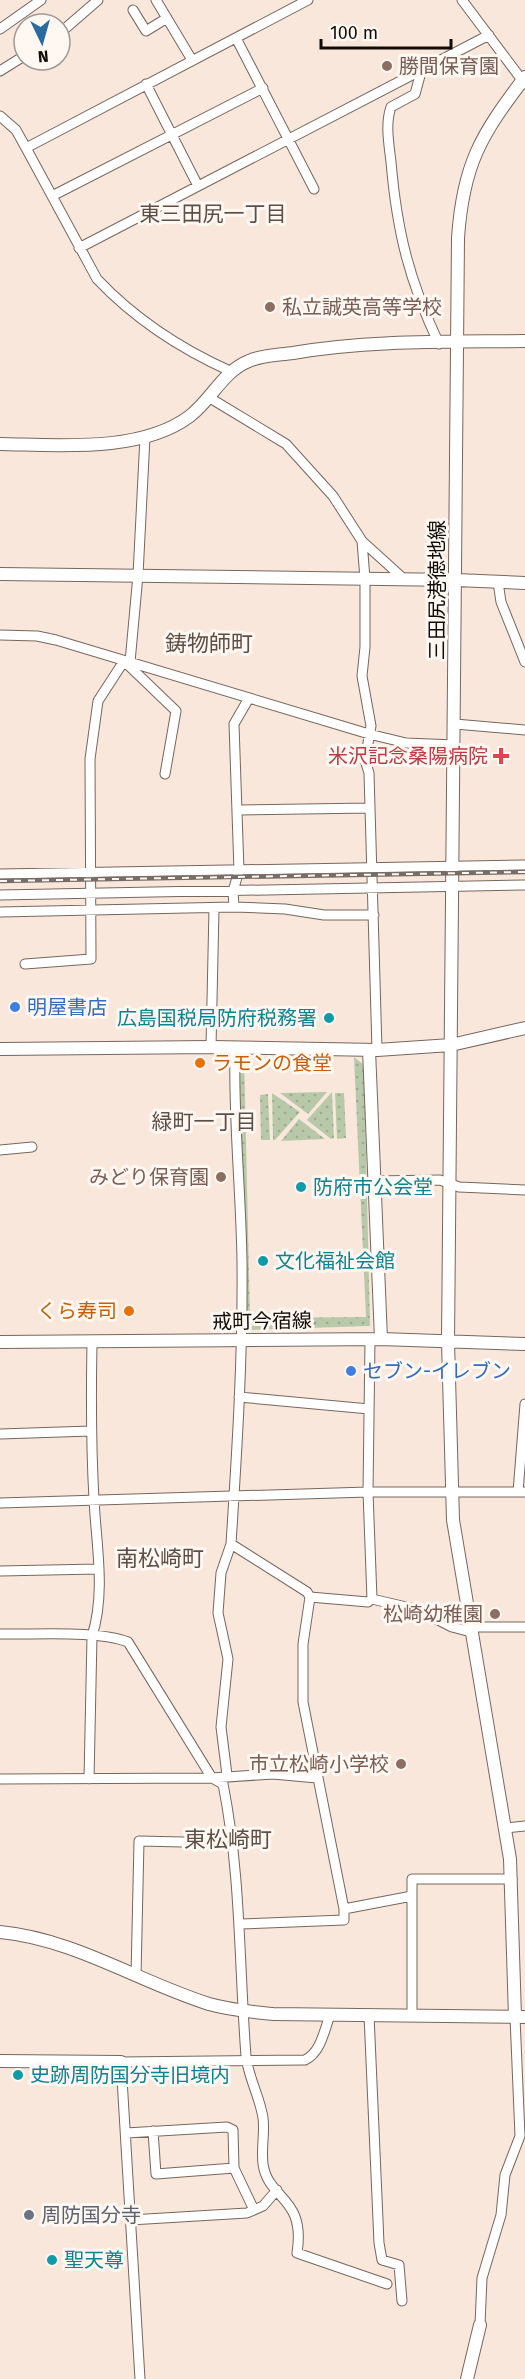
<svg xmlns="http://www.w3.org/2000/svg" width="525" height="2379" font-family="'Fira Sans','Noto Sans JP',sans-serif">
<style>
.grass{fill:url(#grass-dots)}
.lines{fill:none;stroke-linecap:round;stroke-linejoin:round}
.street-casing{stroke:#76675d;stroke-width:11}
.secondary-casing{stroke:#76675d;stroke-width:14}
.street{stroke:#fff;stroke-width:9}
.secondary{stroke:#fff;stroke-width:12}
.rail-casing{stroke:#786d66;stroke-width:4.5}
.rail{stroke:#fef7f2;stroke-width:2;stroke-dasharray:7;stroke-linecap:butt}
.education-dot{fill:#8d6e63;stroke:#fef7f2;stroke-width:2}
.health-dot{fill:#e0444e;stroke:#fef7f2;stroke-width:2}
.shop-dot{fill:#3f7fe0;stroke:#fef7f2;stroke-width:2}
.culture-dot{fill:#0f9aa8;stroke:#fef7f2;stroke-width:2}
.food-dot{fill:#e8710a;stroke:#fef7f2;stroke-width:2}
.worship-dot{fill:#6b7280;stroke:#fef7f2;stroke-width:2}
.labels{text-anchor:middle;stroke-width:6;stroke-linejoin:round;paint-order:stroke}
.education-label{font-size:20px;fill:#785e54;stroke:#fef7f2;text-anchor:end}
.street-label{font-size:20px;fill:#120c09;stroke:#fef7f2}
.health-label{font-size:20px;fill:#be3a42;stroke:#fef7f2;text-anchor:end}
.shop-label{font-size:20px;fill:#366cbe;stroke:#fef7f2;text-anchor:start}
.culture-label{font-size:20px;fill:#0d838f;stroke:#fef7f2;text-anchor:start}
.food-label{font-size:20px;fill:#c56008;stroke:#fef7f2;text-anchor:start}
.worship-label{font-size:20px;fill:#5b616d;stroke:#fef7f2;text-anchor:start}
.neighbourhood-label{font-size:21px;fill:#5e4f46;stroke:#fef7f2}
.quarter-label{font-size:22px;fill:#5e4f46;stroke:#fef7f2}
</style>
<defs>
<pattern id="grass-dots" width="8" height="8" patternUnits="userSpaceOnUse" patternTransform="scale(1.5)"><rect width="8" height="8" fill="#b8c9a9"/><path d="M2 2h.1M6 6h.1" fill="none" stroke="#9dab90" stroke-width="1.8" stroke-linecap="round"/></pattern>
</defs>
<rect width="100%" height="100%" fill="#f9e7dc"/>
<!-- grass -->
<path class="grass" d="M244 1054 250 1318 366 1317 354 1057 364 1065 370 1326 245 1330 246 1259 239 1059Z
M327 1092 308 1114 280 1093Z
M332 1092 334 1138 331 1139 307 1120Z
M272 1093 300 1112 275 1140H273Z
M335 1093H344L346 1138 337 1139Z
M268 1094 270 1140H261L260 1095Z
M299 1119 325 1139 281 1141Z"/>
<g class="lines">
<!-- street casing -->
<g class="street-casing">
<path id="street" d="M156 0 192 60
M462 0 525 84
M133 10 146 31 167 18
M0 29 41 0
M60 33 98 0
M236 38 314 189
M0 71 24 56
M421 72 415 94 391 107C385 124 389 144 391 162 397 232 409 280 439 344
M146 84 198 186
M0 116 16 130 26 148 97 279C134 318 181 349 230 371
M26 148 308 0
M52 196 263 88
M79 248 489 35
M210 398 286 444 333 496 362 541 405 580
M362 541 365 579V647L362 676 371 726 365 760 369 773 377 1050
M498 582 501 602 525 662
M0 635 37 636 56 640 369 734 406 743 455 745
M124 661 176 711 165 774
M130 662 138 575 145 437
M455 724 525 730
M238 810 370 808
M0 874 525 865
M0 895 525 885
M234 907 233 891 239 871 234 724 249 698
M0 912 234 907 285 909 324 915H374
M25 964 91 959 90 759 98 701 124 661
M211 1047 214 908
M0 1150 32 1147
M374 1181 440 1180 459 1187 525 1190
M370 1340 368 1492 372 1599
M239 1397 369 1409
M0 1434 91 1431
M518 1492 525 1404
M0 1503 368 1492H525
M231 1544 307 1592 310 1597 303 1644V1702L344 1909V1920L240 1924
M0 1571 98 1569
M310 1597 368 1602 372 1599 419 1610 452 1627 471 1632
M470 1627H525
M0 1634C35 1635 97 1630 128 1642L212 1778 223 1784C241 1874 239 1965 246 2056 248 2077 260 2097 263 2118 265 2133 261 2148 263 2164 268 2200 306 2196 297 2253L387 2284
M227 1775 221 1727 228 1659 218 1613 221 1573 231 1544C237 1450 243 1356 242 1262 241 1190 233 1119 235 1047
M0 1779 212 1778 273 1774 317 1778
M89 1779 92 1636C106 1592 96 1544 94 1499 91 1447 91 1395 92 1342
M505 1828 525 1826
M344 1909 412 1896
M136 1976 139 1841 183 1842
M369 2015 379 2243 382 2260 399 2265 402 2301
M412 2016V1879H512
M153 2131 156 2174 234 2168
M126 2133 227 2127 233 2130 234 2168 254 2210
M130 2220 247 2213 263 2206 277 2190
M480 2325 482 2278 501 2215 505 2175 520 2136 515 2017
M140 2379 121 2062 305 2060C321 2052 324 2031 330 2015"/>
</g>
<!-- secondary casing -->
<g class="secondary-casing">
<path id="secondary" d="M0 444C58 445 141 453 190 416 212 399 223 371 249 361 262 355 279 355 293 353 369 340 448 342 525 341
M0 574 456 580 525 583
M0 1049 211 1047 377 1050 451 1045 525 1028
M369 1050 381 1339
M0 1342 381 1339 525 1344
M0 1932C74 1939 139 1982 209 2004 230 2010 252 2012 273 2014L525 2017
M515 2017 510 1859 453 1520 448 1342 458 238C463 164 481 135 525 77
M0 2061 121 2062
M467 2379 480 2325"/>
</g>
<!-- street -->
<use href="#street" class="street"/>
<!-- secondary -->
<use href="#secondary" class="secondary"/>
<!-- rail casing -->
<g class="rail-casing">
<path id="rail" d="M0 881 525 872"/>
</g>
<!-- rail -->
<use href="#rail" class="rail"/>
</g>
<!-- markers -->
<g class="education-dot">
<circle cx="387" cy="66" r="6"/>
<circle cx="270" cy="307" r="6"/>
<circle cx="221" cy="1177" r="6"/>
<circle cx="495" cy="1614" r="6"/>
<circle cx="401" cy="1764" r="6"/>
</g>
<path class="health-dot" d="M498 747h6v6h6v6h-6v6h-6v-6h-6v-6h6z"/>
<g class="shop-dot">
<circle cx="15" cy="1007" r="6"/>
<circle cx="351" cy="1371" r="6"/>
</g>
<g class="culture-dot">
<circle cx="329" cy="1018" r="6"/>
<circle cx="301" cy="1187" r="6"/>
<circle cx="263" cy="1261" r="6"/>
<circle cx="18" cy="2075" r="6"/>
<circle cx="52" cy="2260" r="6"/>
</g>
<g class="food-dot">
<circle cx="200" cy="1063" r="6"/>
<circle cx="129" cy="1311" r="6"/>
</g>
<circle class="worship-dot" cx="29" cy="2215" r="6"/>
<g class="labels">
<!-- education labels -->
<g class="education-label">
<text x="399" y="73" text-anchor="start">勝間保育園</text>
<text x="282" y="314" text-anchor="start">私立誠英高等学校</text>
<text x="209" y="1184">みどり保育園</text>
<text x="483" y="1621">松崎幼稚園</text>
<text x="389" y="1771">市立松崎小学校</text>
</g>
<!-- street labels -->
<g class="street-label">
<text transform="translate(437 590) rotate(-90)" y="7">三田尻港徳地線</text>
<text transform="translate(262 1321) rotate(-1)" y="7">戒町今宿線</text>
</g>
<!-- health labels -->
<g class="health-label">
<text x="488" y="763">米沢記念桑陽病院</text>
</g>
<!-- shop labels -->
<g class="shop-label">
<text x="27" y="1014">明屋書店</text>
<text x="363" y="1378">セブン-イレブン</text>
</g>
<!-- culture labels -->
<g class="culture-label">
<text x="317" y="1025" text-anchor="end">広島国税局防府税務署</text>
<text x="313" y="1194">防府市公会堂</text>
<text x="275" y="1268">文化福祉会館</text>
<text x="30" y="2082">史跡周防国分寺旧境内</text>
<text x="64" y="2267">聖天尊</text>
</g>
<!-- food labels -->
<g class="food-label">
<text x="212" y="1070">ラモンの食堂</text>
<text x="117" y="1318" text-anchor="end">くら寿司</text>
</g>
<!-- worship labels -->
<g class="worship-label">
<text x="41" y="2222">周防国分寺</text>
</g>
<!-- neighbourhood labels -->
<g class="neighbourhood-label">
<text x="213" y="221">東三田尻一丁目</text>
<text x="204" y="1129">緑町一丁目</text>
</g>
<!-- quarter labels -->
<g class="quarter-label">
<text x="209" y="651">鋳物師町</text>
<text x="160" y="1566">南松崎町</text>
<text x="228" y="1847">東松崎町</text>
</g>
</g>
<!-- north arrow -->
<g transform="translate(42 42) rotate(175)"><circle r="28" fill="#fef7f2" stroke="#a09995" stroke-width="1.5"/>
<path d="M0-4.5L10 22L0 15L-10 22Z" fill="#296aa0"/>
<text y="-9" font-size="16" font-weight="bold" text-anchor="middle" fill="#120c09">N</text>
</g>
<!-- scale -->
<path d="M321 39v9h130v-9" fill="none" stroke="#120c09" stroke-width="3"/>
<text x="330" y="39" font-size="18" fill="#120c09" stroke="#fef7f2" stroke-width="4.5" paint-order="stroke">100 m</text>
</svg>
